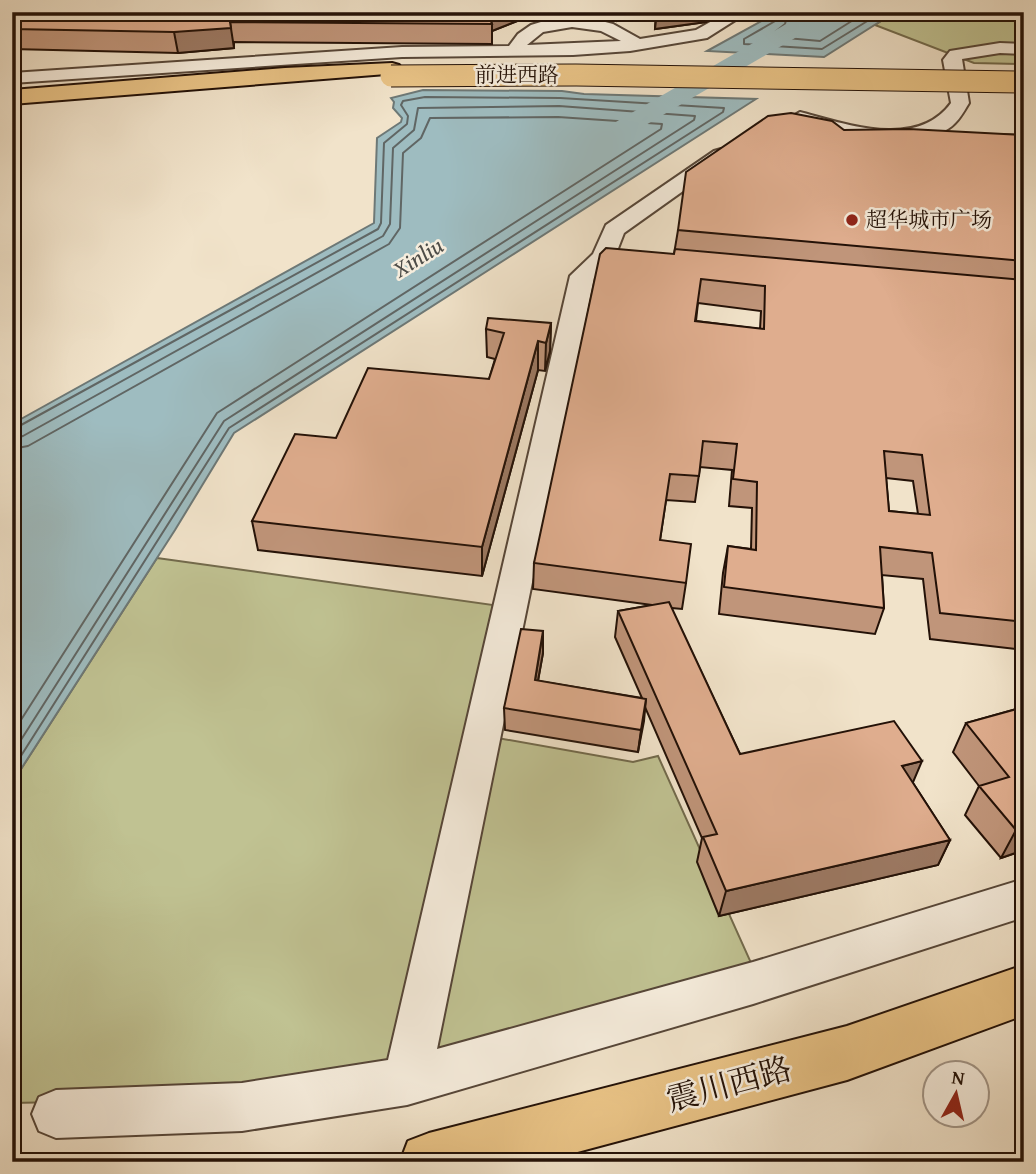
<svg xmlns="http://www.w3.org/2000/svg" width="1036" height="1174" font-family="'Gentium Book Plus','Noto Serif SC',serif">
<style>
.green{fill:#c0c292;stroke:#726a4c;stroke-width:2}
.water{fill:#9ebcc0;stroke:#6d7876;stroke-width:2}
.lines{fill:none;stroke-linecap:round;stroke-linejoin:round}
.shore{stroke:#606664;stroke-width:2}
.river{fill:#9ebcc0;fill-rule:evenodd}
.minor-casing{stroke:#564638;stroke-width:4}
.major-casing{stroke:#231107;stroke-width:4}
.minor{fill:#f6eddd;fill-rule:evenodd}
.major{fill:#e8c285;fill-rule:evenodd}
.major-bridge-casing{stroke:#231107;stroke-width:23;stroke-linecap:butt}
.major-bridge{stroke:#e8c285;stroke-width:21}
.wall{fill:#c0957a;stroke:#231107;stroke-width:2;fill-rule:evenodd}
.shaded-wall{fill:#9c7963;stroke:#231107;stroke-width:2}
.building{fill:#dfad8e;stroke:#231107;stroke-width:2;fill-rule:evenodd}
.poi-dot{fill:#8f2418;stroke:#f6eddd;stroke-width:2.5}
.labels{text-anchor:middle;stroke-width:5;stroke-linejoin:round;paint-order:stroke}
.far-street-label{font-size:21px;fill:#231107;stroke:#f6eddd}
.far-poi-label{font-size:21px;fill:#231107;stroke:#f6eddd;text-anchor:start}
.far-water-label{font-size:23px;font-style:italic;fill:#4e4d48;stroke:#f6eddd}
.near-street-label{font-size:32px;fill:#231107;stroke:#f6eddd}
</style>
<rect width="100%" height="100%" fill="#f1e3ca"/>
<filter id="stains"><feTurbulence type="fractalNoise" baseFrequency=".00286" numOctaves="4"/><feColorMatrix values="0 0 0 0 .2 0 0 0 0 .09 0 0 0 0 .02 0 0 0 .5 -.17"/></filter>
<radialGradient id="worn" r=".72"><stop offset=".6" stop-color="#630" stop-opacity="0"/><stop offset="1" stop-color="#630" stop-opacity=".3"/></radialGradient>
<!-- green -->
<path class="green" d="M895 12H1024V64L974 63 875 25Z
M157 558 493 605 390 1069 61 1102 12 1103V783Z
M492 737 633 762 658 756 752 965 430 1061Z"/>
<!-- water -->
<path class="water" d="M778 12H895L824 57 707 51Z
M423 90 562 91 584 94 756 99 234 433 175 530 12 783V424L374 223 377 138 401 122 402 118 393 108 394 102 391 98Z"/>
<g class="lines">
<!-- shore -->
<path class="shore" d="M779 12 777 20 744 39V44L822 49 882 12
M788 12 785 24 775 32V37L820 41 866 12
M12 430 378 229 381 223 384 143 407 124 408 116 401 105 403 101 425 97 560 98 724 108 723 112 229 428 12 770
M12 439 23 436 383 236 390 224 393 148 414 130 418 108 559 106 695 116 694 120 224 421 12 754
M12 449 28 446 389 244 400 228 403 153 421 138 430 118 558 117 662 124 661 129 217 413 12 734"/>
<!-- river -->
<path class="river" d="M807 12H834L831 17 632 133 623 136 614 133 610 128 614 123Z"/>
<!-- minor casing -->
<g class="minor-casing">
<path id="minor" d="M728 12H748L707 38 630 51 573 55 402 57 12 83V73L402 47 509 46 518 34 531 25 554 18H590L613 24 640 39 696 30ZM572 27 601 31 621 41 527 45 543 32Z
M1000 43 1024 44V54L1000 53 962 59 969 103C963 113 956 126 944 131 917 145 809 143 790 118L800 112C846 124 917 150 951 103L943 60 950 51Z
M721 149 728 151 731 155 728 159 624 233 617 251 646 255 650 260 646 265 638 267 609 265 594 278 437 1049 753 962 1024 879V917L753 1004 407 1105 242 1131 56 1138 39 1131 32 1114 39 1097 56 1090 242 1083 388 1060 570 276 593 254 606 225 714 151Z"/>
</g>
<!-- major casing -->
<g class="major-casing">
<path id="major" d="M392 63 399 65 402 69 399 73 12 104V90L285 68Z
M1024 965V1015L847 1080 540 1162H400L408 1141 429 1133 847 1026Z"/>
</g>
<!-- minor -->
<use href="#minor" class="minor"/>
<!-- major -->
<use href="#major" class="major"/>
<!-- major-bridge casing -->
<g class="major-bridge-casing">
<path id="major-bridge" d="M391 76 576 75 1024 82"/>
</g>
<!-- major-bridge -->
<use href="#major-bridge" class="major-bridge"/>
</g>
<!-- wall -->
<path class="wall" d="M12 12 231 19 236 12H559V14H535L492 31V44L234 42V48L178 53 12 49Z
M560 12H620L616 21 591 15H560Z
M656 12H722L706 22 655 29V27Z
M844 130 1024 135V650L930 639 923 579 882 575 884 608 875 634 719 614 723 573 728 546 751 549 752 508 729 506 732 470 700 467 695 502 666 500 660 540 686 583 682 609 671 608 740 754 913 783 950 840 938 865 719 916 697 862 702 838 645 707 638 752 505 730 504 708 543 631V653L538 681 642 698 615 637 618 611 652 605 533 589 534 563 674 254 678 230ZM698 303 761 311 760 329 696 321ZM886 478 913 481 918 514 889 511Z
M551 323 550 351 545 371 538 370 482 576 258 550 252 521 336 438 489 379 495 359 487 357 486 329Z
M1024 707V850L1001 858 965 815 979 786 953 752 966 723Z"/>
<!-- shaded-wall -->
<path class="shaded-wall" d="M490 12H535V14L492 31V24L488 13Z
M616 12H620L616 21Z
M657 12H722L706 22 655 29Z
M230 22 234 48 178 53 174 32Z
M551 323 550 351 545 371 546 343Z
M538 341V370L482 576V547Z
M543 631V653L534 702 535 680Z
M646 699 644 721 638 752 641 730Z
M922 761 911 787 902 766Z
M1024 827V850L1001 858 1016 830Z
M950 840 938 865 719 916 726 891Z"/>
<!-- building -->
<path class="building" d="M12 12H117L230 14V20L236 12H490L488 13 492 24 230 22 231 28 174 32 12 29Z
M791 113 832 121 844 130 909 129 1024 135V261L678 230 686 172 768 116Z
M606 248 674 254 675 249 1024 280V622L940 613 932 553 880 547 884 608 724 587 728 546 756 550 757 482 733 479 737 444 703 441 699 476 670 474 660 540 691 544 686 583 534 563 600 254ZM701 279 765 286 764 329 695 321ZM884 451 922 455 930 515 889 511Z
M488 318 551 323 546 343 538 341 482 547 252 521 295 434 336 438 368 368 489 379 504 333 486 329Z
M669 602 740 754 894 721 922 761 902 766 950 840 726 891 703 837 717 834 618 611Z
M521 629 543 631 535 680 646 699 641 730 504 708Z
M1024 707V827L1016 830 979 786 1009 777 966 723Z"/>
<!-- markers -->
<circle class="poi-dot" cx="852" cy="220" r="7"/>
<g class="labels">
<!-- far-street labels -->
<g class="far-street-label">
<text x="517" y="82">前进西路</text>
</g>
<!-- far-poi labels -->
<g class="far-poi-label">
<text x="866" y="227">超华城市广场</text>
</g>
<!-- far-water labels -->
<g class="far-water-label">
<text transform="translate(418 257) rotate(-32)" y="8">Xinliu</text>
</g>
<!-- near-street labels -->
<g class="near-street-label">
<text transform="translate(729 1084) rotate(-15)" y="11">震川西路</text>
</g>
</g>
<!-- margin -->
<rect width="1036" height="1174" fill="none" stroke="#f1e3ca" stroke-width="42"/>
<rect x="14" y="14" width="1008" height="1146" fill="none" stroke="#231107" stroke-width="3.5"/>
<rect x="21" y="21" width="994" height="1132" fill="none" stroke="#231107" stroke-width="2"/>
<!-- north arrow -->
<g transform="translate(956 1094) rotate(8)"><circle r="33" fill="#f6eddd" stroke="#a29587" stroke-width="2"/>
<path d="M0-5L12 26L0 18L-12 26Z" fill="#8f2418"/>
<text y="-10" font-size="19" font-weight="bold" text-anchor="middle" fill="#231107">N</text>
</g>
<rect width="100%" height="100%" filter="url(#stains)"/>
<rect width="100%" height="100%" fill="url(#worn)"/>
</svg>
